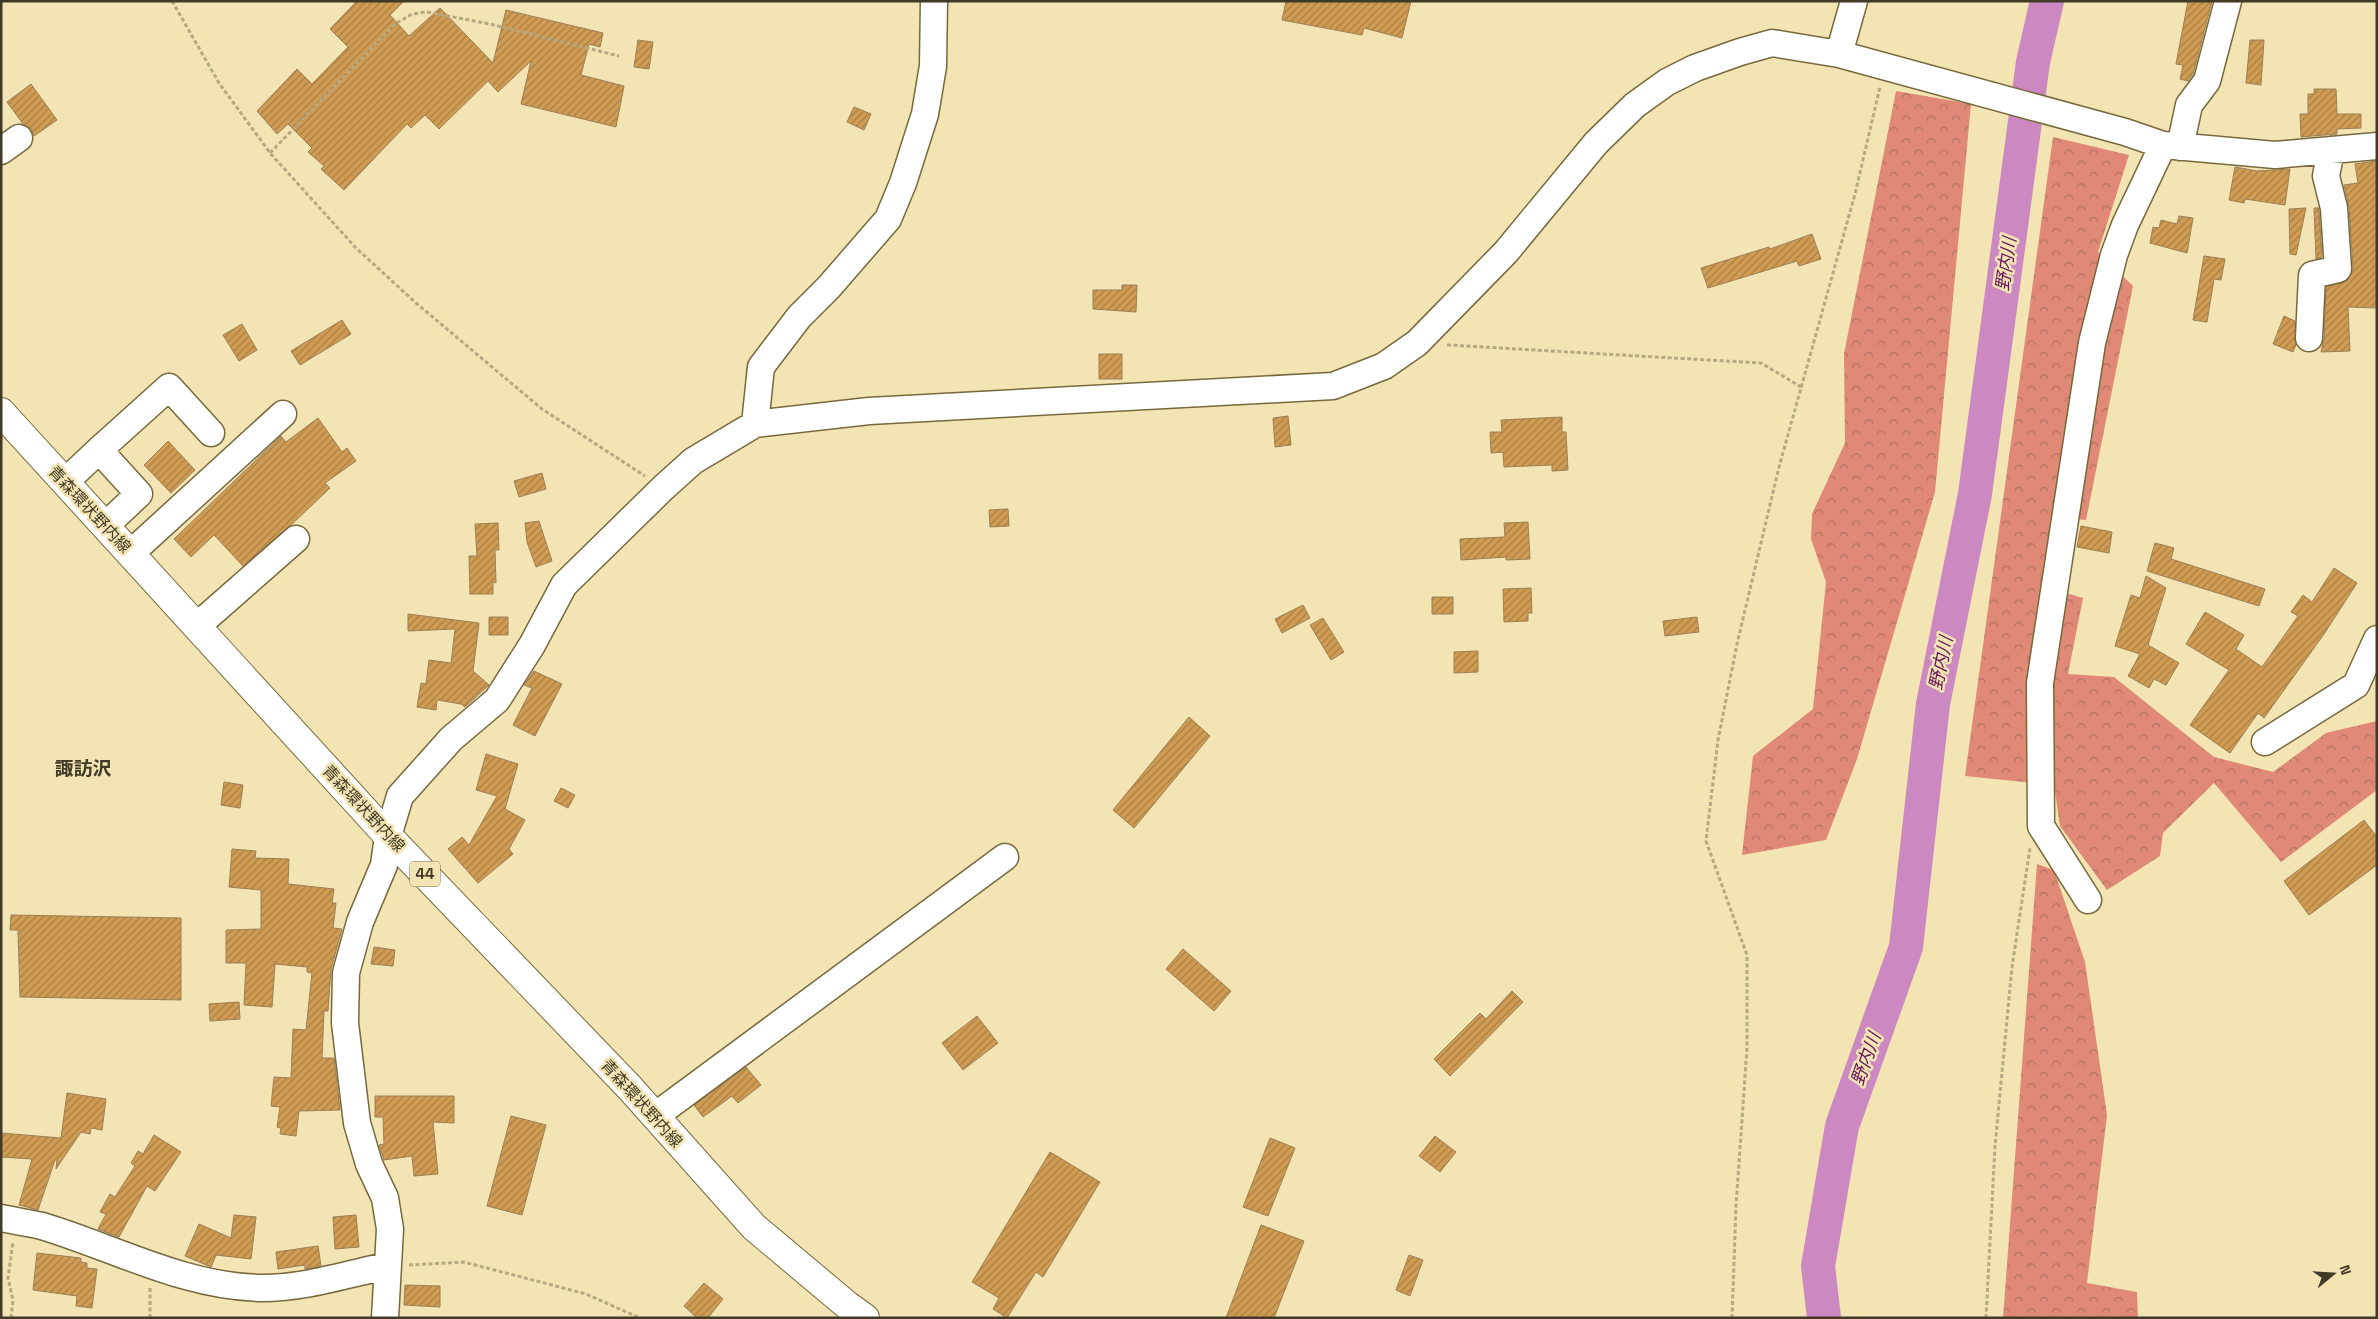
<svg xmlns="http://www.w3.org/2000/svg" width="2378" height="1319" font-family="'Space Grotesk','Noto Sans JP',sans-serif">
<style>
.forest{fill:url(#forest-crowns)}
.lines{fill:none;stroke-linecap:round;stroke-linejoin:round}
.river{stroke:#cc88c0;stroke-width:34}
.building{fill:url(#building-hatch);stroke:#9c7f58}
.minor-casing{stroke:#76693c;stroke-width:29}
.major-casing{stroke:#76693c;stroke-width:30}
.path{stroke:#b4a982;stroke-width:3;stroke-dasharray:4 2.5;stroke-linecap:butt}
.minor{stroke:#fff;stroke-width:26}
.major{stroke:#fff;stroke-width:28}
.labels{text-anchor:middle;stroke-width:5;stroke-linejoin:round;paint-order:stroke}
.shield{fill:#f2e4b3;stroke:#756d51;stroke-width:1}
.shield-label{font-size:15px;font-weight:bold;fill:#403a27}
.street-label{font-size:16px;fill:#403a27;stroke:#f2e4b3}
.water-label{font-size:18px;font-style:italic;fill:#65135b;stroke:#f2e4b3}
.quarter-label{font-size:19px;font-weight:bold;fill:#403a27;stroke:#f2e4b3}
</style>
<defs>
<pattern id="forest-crowns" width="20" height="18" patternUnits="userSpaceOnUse" patternTransform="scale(1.25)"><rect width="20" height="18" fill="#df8976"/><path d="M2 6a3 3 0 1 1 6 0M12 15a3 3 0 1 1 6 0" fill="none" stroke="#b67161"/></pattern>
<pattern id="building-hatch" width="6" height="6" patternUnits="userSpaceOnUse" patternTransform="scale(1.25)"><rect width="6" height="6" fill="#d09b52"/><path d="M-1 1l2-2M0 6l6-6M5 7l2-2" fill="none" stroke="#aa7f44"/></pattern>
</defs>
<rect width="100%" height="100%" fill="#f2e4b3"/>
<!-- forest -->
<path class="forest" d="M1896 91 1971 104 1935 492 1857 759 1826 840 1742 855 1753 756 1813 709 1826 582 1811 539 1812 514 1845 443 1844 354Z
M2053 137 2129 155 2098 252 2133 286 2086 520 2075 519 2066 593 2083 598 2068 674 2114 677 2214 757 2273 772 2326 733 2377 721V790L2281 862 2214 783 2163 833 2160 856 2107 890 2060 826 2054 785 1965 776Z
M2037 864 2054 870 2085 962 2107 1115 2087 1283 2137 1292 2138 1318H2003Z"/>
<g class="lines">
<!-- river -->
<path class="river" d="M1824 1318 1818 1266 1842 1126 1906 947 1933 704 1975 494 2033 62 2047 1"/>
</g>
<!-- building -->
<path class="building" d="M357 1H404L390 15 409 36 440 8 493 63 506 10 603 33 600 47 589 44 581 75 624 86 616 127 521 104 531 61 498 92 488 81 439 129 425 115 411 128 407 124 344 190 321 169 324 166 308 152 312 148 288 124 277 134 257 111 297 69 312 84 348 47 330 29Z
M1286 1H1411L1402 38 1364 28 1362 35 1282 20Z
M2188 1H2212L2193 74 2188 81 2180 79 2183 65 2176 64Z
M638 40 653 42 649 69 634 67Z
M2250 40H2264L2261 85 2246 83Z
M31 84 57 120 34 136 31 129 23 124 7 102Z
M2314 89H2336L2337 114H2361V128L2337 129V134L2301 137 2300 114H2308V94H2314Z
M854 107 871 114 864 130 847 122Z
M2377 161V308L2348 307 2350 351 2321 352 2324 339 2326 287 2347 281 2353 268 2349 207 2344 185 2358 183 2355 164Z
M2235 167 2257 171 2290 169 2285 205 2245 199 2244 203 2229 200Z
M2306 208 2296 255 2290 254 2289 209Z
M2314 208H2319V210L2322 257 2316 259Z
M2179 216 2193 218 2187 253 2150 243 2153 227 2159 228 2161 220 2177 224Z
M1812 234 1821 259 1799 266 1797 261 1708 288 1701 268 1769 247 1770 249Z
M2204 256 2225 259 2221 280 2214 279 2207 322 2193 320Z
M1122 285H1137L1136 312 1093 309V290H1122Z
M2284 316 2295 321 2296 345 2293 352 2273 344Z
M342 320 351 334 300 365 291 351Z
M242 324 257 350 239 361 223 335Z
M1099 354H1122V379H1099Z
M1288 416 1291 445 1275 447 1273 418Z
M1562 417V432H1566L1568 470 1552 471V465L1504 467 1503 452 1491 453 1490 432H1502L1501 420Z
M318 418 342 452 347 448 356 461 325 483 330 488 291 525 243 566 214 535 191 557 174 539 281 436 286 442Z
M168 441 195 470 171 493 144 465Z
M542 473 546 489 519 497 514 481Z
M1008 509 1009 526 990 527 989 510Z
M539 521 552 561 536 567 527 542 525 523Z
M1528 522 1530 559 1506 560V557L1461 560 1460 539 1505 537 1504 523Z
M498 523 499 550H495L496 583 493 582V594H470L469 556H477L475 524Z
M2081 526 2112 532 2109 553 2077 547Z
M2155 543 2174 548 2171 559 2265 589 2259 606 2147 571Z
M2334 568 2357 583 2324 634 2264 718 2258 713 2230 753 2190 725 2229 670 2186 644 2205 612 2244 635 2236 649 2262 667 2298 616 2291 612 2303 595 2312 602Z
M2146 576 2166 588 2148 645 2179 663 2166 685 2154 679 2149 688 2128 676 2140 654 2115 646 2131 595 2140 598Z
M1531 588 1532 613H1528V621L1504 622 1503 589Z
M1432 597H1453V614H1432Z
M1303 605 1310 618 1282 633 1275 619Z
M408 614 479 623 473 671 489 685 465 707 461 704 437 700 436 710 417 707 421 683 426 684 429 660 451 663 455 629 408 631Z
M489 617H508V635H489Z
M1697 617 1699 632 1665 636 1663 621Z
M1323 618 1344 652 1331 660 1310 625Z
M1478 651V672L1454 673V652Z
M534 671 562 684 535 736 513 725 532 688 524 685Z
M1189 717 1210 736 1134 828 1113 810Z
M486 754 518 764 505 809 525 820 509 849 513 854 478 883 448 849 462 837 469 845 497 796 476 790Z
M224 782 243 785 240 808 221 805Z
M561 788 575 795 568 808 554 801Z
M2364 820 2377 837V865L2309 915 2284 881Z
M232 849 256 851 255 858 289 859 288 884 334 889 332 903H336L333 928 342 929 331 969 328 1011H324L322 1058H334L340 1110 299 1111 296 1136 280 1134 281 1128 277 1127 280 1107 271 1106 274 1077 291 1078 293 1029 306 1030 312 973 307 972V967L275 964 272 1007 244 1005 246 963H226V930L261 929V890L229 887Z
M11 915 181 918V1000L20 997 18 930H10Z
M374 947 395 950 393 966 371 964Z
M1183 949 1231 991 1214 1011 1166 969Z
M1512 991 1523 1002 1450 1076 1434 1059 1480 1013 1486 1019Z
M239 1002 240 1019 210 1021 209 1004Z
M977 1016 998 1043 963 1070 942 1043Z
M746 1067 761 1085 738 1103 732 1096 703 1117 694 1105Z
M67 1093 106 1099 102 1130 91 1128 90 1134 81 1132 56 1169 57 1160H55L38 1210 19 1205 32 1159 1 1157V1133L61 1138Z
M375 1096H454V1123L433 1122 438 1174 414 1176 412 1156 384 1160 379 1145 384 1144 383 1117H375Z
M511 1116 546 1125 522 1215 487 1206Z
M154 1135 181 1152 155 1191 147 1186 119 1237 98 1229 106 1214 100 1212 110 1194 115 1197 135 1166 131 1163 138 1151 143 1154Z
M1435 1136 1456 1152 1440 1172 1419 1156Z
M1270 1138 1295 1148 1268 1216 1243 1207Z
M1050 1152 1100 1182 1043 1277 1036 1272 1007 1318 993 1309 999 1298 972 1282Z
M234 1215 256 1217 251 1259 216 1255 211 1267 185 1256 199 1224 231 1238Z
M356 1215 359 1247 335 1249 333 1217Z
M1261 1225 1304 1241 1274 1318H1226Z
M318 1246 321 1266 305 1269V1265L278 1269 276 1252Z
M37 1253 81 1258V1262L87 1263V1268L97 1269 92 1308 76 1306 77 1296 33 1290Z
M1409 1255 1423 1260 1410 1296 1396 1290Z
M704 1283 723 1299 708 1318H697L684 1306Z
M405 1285 440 1286V1307L404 1305Z"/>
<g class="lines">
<!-- minor casing -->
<g class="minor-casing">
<path id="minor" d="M1839 54 1854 1
M2180 147 2189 105 2207 81 2228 1
M1 151 19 138
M2309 338 2312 275 2338 269 2334 208 2326 176 2331 150
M755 424 761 367 799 317 829 287 888 219 903 183 925 114 933 66 934 1
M99 450 169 387 211 433
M65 482 99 450 139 494 105 526
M131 553 283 414
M197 626 296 539
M2265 742 2356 685 2377 639
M2088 900 2041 826 2040 683 2092 343 2114 255 2125 225 2163 145
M655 1116 1005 857
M1 1218C15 1221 29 1223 42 1226 115 1248 185 1287 262 1288 304 1288 345 1275 386 1266
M385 1318 390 1229 385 1198 369 1164 357 1123 345 1023 346 973 360 922 384 865 388 836 400 796 451 739 497 700 532 645 564 585 663 488 693 461 755 424 869 411 1333 386 1384 366 1417 343 1506 252 1596 143 1635 105 1667 82 1695 68 1740 52 1772 43 1839 54 2125 132 2163 145 2275 155 2377 146"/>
</g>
<!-- major casing -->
<g class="major-casing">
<path id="major" d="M1 412 388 836 630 1088 754 1227 847 1305 865 1318"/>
</g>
<!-- path -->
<path class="path" d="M172 1 219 83 270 153 356 248 416 303 542 409 645 476
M270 153 395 24 412 14 427 12 490 24 619 56
M1447 345 1761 363 1801 387
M409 1265 464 1262 586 1294 640 1318
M11 1318 13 1300 8 1278 13 1242
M150 1318V1287
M1732 1318 1736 1206 1747 1048V955L1706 841 1718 740 1737 644 1779 467 1855 194 1880 87
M1986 1318 1995 1146 2012 967 2030 848"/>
<!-- minor -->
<use href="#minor" class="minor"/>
<!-- major -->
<use href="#major" class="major"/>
</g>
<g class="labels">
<!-- shield labels -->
<rect class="shield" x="410" y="861.5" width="30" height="25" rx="4"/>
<g class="shield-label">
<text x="425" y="879">44</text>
</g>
<!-- street labels -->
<g class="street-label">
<text transform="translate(90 509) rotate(47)" y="6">青森環状野内線</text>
<text transform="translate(364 808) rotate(47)" y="6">青森環状野内線</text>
<text transform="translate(642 1103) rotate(48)" y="6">青森環状野内線</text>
</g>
<!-- water labels -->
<g class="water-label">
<text transform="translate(2006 264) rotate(-82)" y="6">野内川</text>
<text transform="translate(1941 663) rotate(-78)" y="6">野内川</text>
<text transform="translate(1866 1059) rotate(-70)" y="6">野内川</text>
</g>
<!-- quarter labels -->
<g class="quarter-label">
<text x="83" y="775">諏訪沢</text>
</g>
</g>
<!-- border -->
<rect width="2378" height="1319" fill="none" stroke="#403a27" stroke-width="5"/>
<!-- north arrow -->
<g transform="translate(2333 1274) rotate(72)" stroke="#f2e4b3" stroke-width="4" paint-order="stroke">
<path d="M0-4L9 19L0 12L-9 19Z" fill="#403a27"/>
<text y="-8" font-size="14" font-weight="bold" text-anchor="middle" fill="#403a27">N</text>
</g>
</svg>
